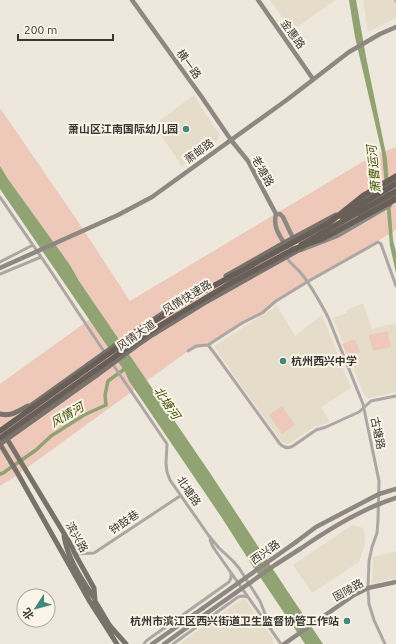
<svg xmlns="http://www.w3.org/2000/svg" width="396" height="644" font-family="Ubuntu,'Noto Sans SC',sans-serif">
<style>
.built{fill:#e6dcca}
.green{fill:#eec9ba}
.water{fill:#91a273}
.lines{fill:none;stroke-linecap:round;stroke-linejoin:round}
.canal{stroke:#91a273;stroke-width:3.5}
.street{stroke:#aca7a4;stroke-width:3}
.secondary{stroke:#8e8882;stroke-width:4.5}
.primary{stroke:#79726b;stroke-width:5}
.highway{stroke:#675e57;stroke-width:5.5}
.secondary-bridge{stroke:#8e8882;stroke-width:4.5}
.primary-bridge{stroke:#79726b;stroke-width:5}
.highway-bridge{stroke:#675e57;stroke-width:5.5}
.poi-dot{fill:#42887f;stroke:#fbf5e9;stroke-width:1.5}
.labels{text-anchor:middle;stroke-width:4;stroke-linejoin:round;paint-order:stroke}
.street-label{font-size:11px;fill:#3b3834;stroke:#fbf5e9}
.poi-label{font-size:11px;font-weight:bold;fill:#3b3834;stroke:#fbf5e9;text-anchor:end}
.water-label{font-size:12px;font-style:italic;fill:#3f5305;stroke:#fbf5e9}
</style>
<rect width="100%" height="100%" fill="#ede7dc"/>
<!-- built -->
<path class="built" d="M270 0H335L292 31Z
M363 0H396V18L368 32Z
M194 95 204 112 219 133V137L217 141 182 166 154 125Z
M363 303 372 329 396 323V392L369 398 366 397 364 394 333 318 347 313V310Z
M277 306 295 336 322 315 351 388 321 407 330 422 314 427 290 443 287 444 282 442 235 377 214 346Z
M352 525 363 528 365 535V544L359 562 312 593 293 565Z
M396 551V578L372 584 373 557Z
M242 599H244L246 600 273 639V644H179Z"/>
<!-- green -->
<path class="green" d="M0 108 79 223 130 301 374 155 396 147V230L276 301 262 313 208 345 188 351 13 478 0 486V384L100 312 79 281 70 265 8 179 0 166Z
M388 331 391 347 373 351 369 335Z
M355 339 360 352 348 357 342 344Z
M282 406 295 425 282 434 269 415Z"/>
<!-- water -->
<path class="water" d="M349 0H356L366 57 387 159 393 240 396 252V273L390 246 382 153 355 37Z
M0 166 8 179 70 265 79 281 210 473 286 589 323 644H305L252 565 222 518 129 381 125 372 0 189Z"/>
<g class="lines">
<!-- canal -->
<path class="canal" d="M0 474 3 473 36 450 51 436 84 415 106 405 105 395 108 381 126 368"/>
<!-- street -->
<path class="street" d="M396 0V1
M0 197 50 270 105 353
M286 256C289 263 295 266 300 272 311 285 320 302 328 317L363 404 379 481 378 520 377 533 372 547 369 561 368 588 369 604 374 620 385 644
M0 262 33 245
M0 274 41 257
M208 345 242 323 262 313 276 301 307 282 378 242 381 244 396 286
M188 351 196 346 208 345 215 354 280 444C284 448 288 449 293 446L316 430 326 427 359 412 371 401 396 396
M112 363 167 444 166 463 167 472 170 480 209 536 219 548 233 561 239 568 260 601 271 629
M210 540 213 547 281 644
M75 554 94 553 180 496
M144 644 146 641 229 582 231 578V573
M173 644 238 597 242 596 248 597"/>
<!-- secondary -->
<path class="secondary" d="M132 0 201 96 231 140 248 161 276 214
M258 0 313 79
M284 243C278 233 273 226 276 214H280L283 217 293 238
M301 250 337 236 390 205
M0 268 118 215 152 197 288 99 349 52 380 34 396 27
M296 542 316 527 379 494 396 489
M300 549C329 529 363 508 396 498
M152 644 203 608
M164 644 207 613
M284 644 354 595 368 588 396 582"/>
<!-- primary -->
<path class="primary" d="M359 202 396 180
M360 216 396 195
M226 276 284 243 336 215
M128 336 177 304 197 293
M136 346 152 335 204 303 304 247
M26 409 89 364
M0 414C11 417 18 411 28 406
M7 439 71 545 75 554 94 588 95 601 110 626 126 644
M0 444 18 474 90 602 117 644
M0 444 97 375
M64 536C68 560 81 578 94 598"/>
<!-- highway -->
<path class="highway" d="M341 216 396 184
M301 245 396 191"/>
<!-- secondary-bridge -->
<path class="secondary-bridge" d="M203 608 296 542
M207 613 275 565 300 549"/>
<!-- primary-bridge -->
<path class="primary-bridge" d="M89 364 128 336
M97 375 136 346"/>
<!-- highway-bridge -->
<path class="highway-bridge" d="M0 431 153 322 206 290 329 223 364 195 396 176
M0 438 148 333 184 311 229 284 294 249 322 239 396 199"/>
</g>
<!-- markers -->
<g class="poi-dot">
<circle cx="186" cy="129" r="4"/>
<circle cx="283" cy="361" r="4"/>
<circle cx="347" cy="621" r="4"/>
</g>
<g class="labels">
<!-- street labels -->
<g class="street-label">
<text transform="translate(293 34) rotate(55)" y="4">金惠路</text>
<text transform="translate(189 64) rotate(54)" y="4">横一路</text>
<text transform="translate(199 151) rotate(-36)" y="4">萧邮路</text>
<text transform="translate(263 171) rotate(61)" y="4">老塘路</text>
<text transform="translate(187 297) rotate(-31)" y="4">风情快速路</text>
<text transform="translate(136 335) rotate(-35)" y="4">风情大道</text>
<text transform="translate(378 433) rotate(78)" y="4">古塘路</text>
<text transform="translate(189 491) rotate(56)" y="4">北塘路</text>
<text transform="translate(124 522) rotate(-34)" y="4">钟鼓巷</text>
<text transform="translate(77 537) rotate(61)" y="4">滨兴路</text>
<text transform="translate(265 552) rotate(-35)" y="4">西兴路</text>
<text transform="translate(348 590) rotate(-29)" y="4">固陵路</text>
</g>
<!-- poi labels -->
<g class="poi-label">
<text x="178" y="133">萧山区江南国际幼儿园</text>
<text x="291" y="365" text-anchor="start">杭州西兴中学</text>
<text x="339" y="625">杭州市滨江区西兴街道卫生监督协管工作站</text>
</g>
<!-- water labels -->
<g class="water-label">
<text transform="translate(374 169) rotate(-96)" y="4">萧曹运河</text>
<text transform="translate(167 403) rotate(56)" y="4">北塘河</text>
<text transform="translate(67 415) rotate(-30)" y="4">风情河</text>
</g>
</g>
<!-- north arrow -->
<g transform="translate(36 608) rotate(234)"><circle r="19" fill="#fbf5e9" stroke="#aea9a1"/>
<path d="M0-3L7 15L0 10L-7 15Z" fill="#42887f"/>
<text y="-6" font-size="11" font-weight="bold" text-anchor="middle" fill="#3b3834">北</text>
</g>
<!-- scale -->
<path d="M18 34v6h95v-6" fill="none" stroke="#3b3834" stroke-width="2"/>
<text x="24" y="34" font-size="12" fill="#3b3834" stroke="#fbf5e9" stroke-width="3" paint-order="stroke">200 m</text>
</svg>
